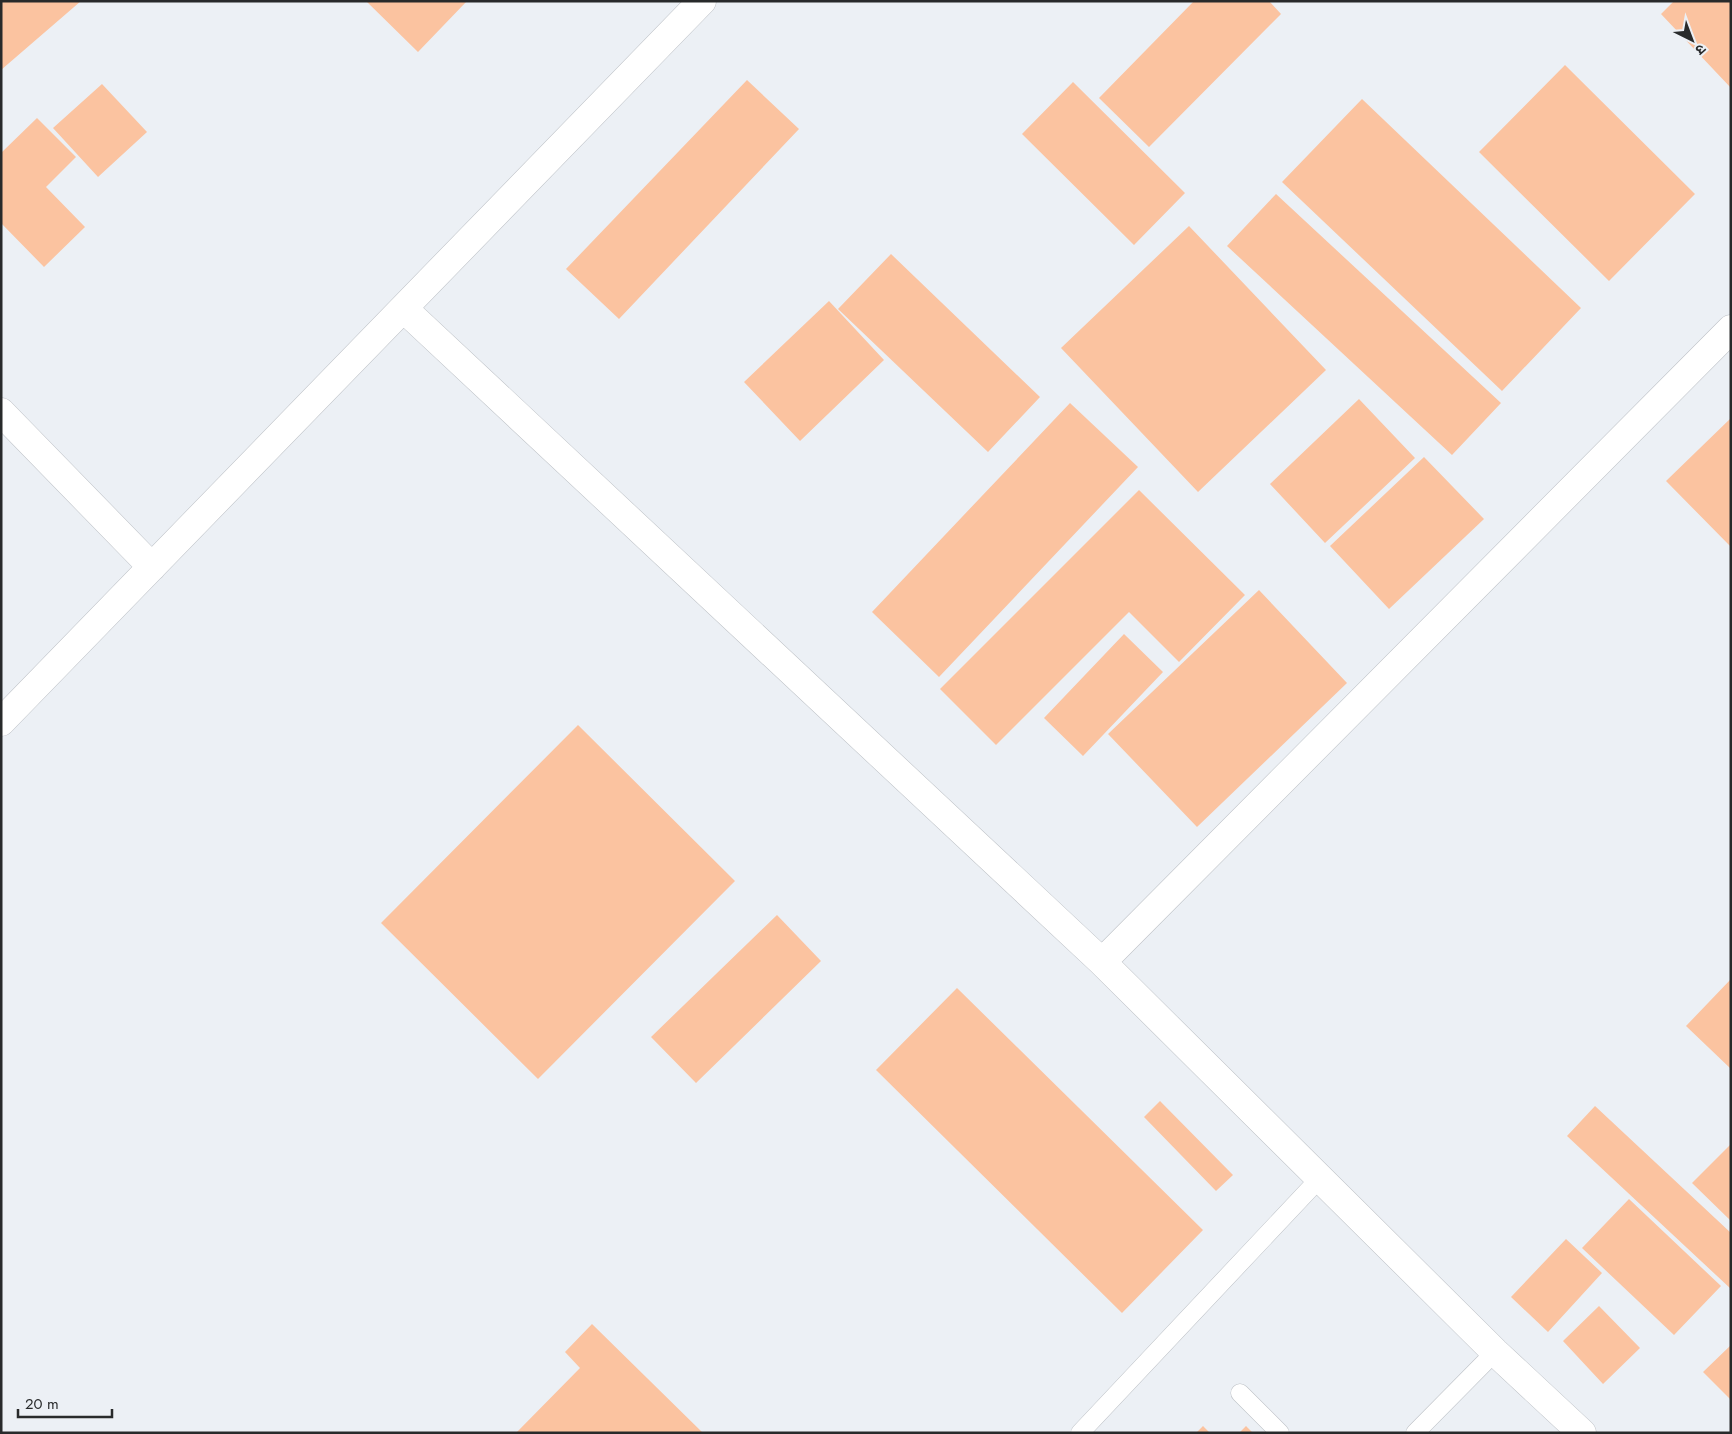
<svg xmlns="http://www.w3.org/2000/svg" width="1732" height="1434" font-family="Jost,'Noto Sans Devanagari',sans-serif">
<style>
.building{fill:#fbc3a0}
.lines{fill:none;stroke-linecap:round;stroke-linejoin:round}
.service-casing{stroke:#bdc1c6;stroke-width:19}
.minor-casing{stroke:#bdc1c6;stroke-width:29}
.service{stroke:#fff;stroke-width:18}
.minor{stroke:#fff;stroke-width:28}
</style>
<rect width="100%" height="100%" fill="#ecf0f5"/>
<!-- building -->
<path class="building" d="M1 1H81L1 70Z
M366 1H467L418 52Z
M1194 1H1269L1281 14 1149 147 1099 98Z
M1674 1H1731V88L1661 14Z
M1565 65 1695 194 1609 281 1479 152Z
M747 80 799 129 619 319 566 269Z
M1073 82 1185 193 1134 245 1022 134Z
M102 84 147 132 98 177 53 128Z
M1362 99 1581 308 1502 391 1282 182Z
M37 118 76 157 46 187 85 227 44 267 1 223V153Z
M1276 194 1501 403 1452 455 1227 246Z
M1189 226 1326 370 1198 492 1061 348Z
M891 254 1040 397 988 452 838 309Z
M829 301 884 360 800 441 744 382Z
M1359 399 1415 458 1325 543 1270 484Z
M1070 403 1138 467 939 677 872 612Z
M1731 418V547L1666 481Z
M1424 457 1484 519 1389 609 1330 546Z
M1139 490 1245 595 1179 662 1129 612 996 745 940 689Z
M1259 590 1347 683 1197 827 1108 734Z
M1124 634 1163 672 1083 756 1044 718Z
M578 725 735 881 538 1079 381 923Z
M777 915 821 961 696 1083 651 1037Z
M1731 979V1069L1686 1026Z
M957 988 1203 1230 1122 1313 876 1070Z
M1160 1101 1233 1175 1216 1191 1144 1117Z
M1595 1106 1731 1233V1289L1567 1136Z
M1731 1144V1221L1692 1183Z
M1629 1199 1721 1286 1674 1335 1582 1248Z
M1566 1239 1602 1273 1548 1332 1511 1297Z
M1599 1306 1640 1348 1603 1384 1563 1341Z
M592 1324 703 1433H516L580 1368 565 1352Z
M1731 1345V1400L1703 1372Z
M1203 1426 1210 1433H1196Z
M1246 1426 1253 1433H1239Z"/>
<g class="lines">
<!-- service casing -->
<g class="service-casing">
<path id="service" d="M1240 1393 1280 1433
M1080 1433 1320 1178
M1415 1433 1495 1352"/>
</g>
<!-- minor casing -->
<g class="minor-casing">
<path id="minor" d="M404 309 1102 962 1495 1352 1582 1433
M1 412 152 567
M1 722 702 1
M1102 962 1731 329"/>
</g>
<!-- service -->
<use href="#service" class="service"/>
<!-- minor -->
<use href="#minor" class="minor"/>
</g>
<!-- border -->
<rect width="1732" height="1434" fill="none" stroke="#282a2b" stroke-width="5"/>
<!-- north arrow -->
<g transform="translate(1692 40) rotate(138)" stroke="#ecf0f5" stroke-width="4" paint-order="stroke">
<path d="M0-4L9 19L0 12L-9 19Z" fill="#282a2b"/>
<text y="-8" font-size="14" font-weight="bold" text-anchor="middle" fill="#282a2b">उ</text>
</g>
<!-- scale -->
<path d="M18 1409v8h94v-8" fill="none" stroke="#282a2b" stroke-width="2.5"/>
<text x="25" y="1409" font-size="15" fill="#282a2b" stroke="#ecf0f5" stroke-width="4" paint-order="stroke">20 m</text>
</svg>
